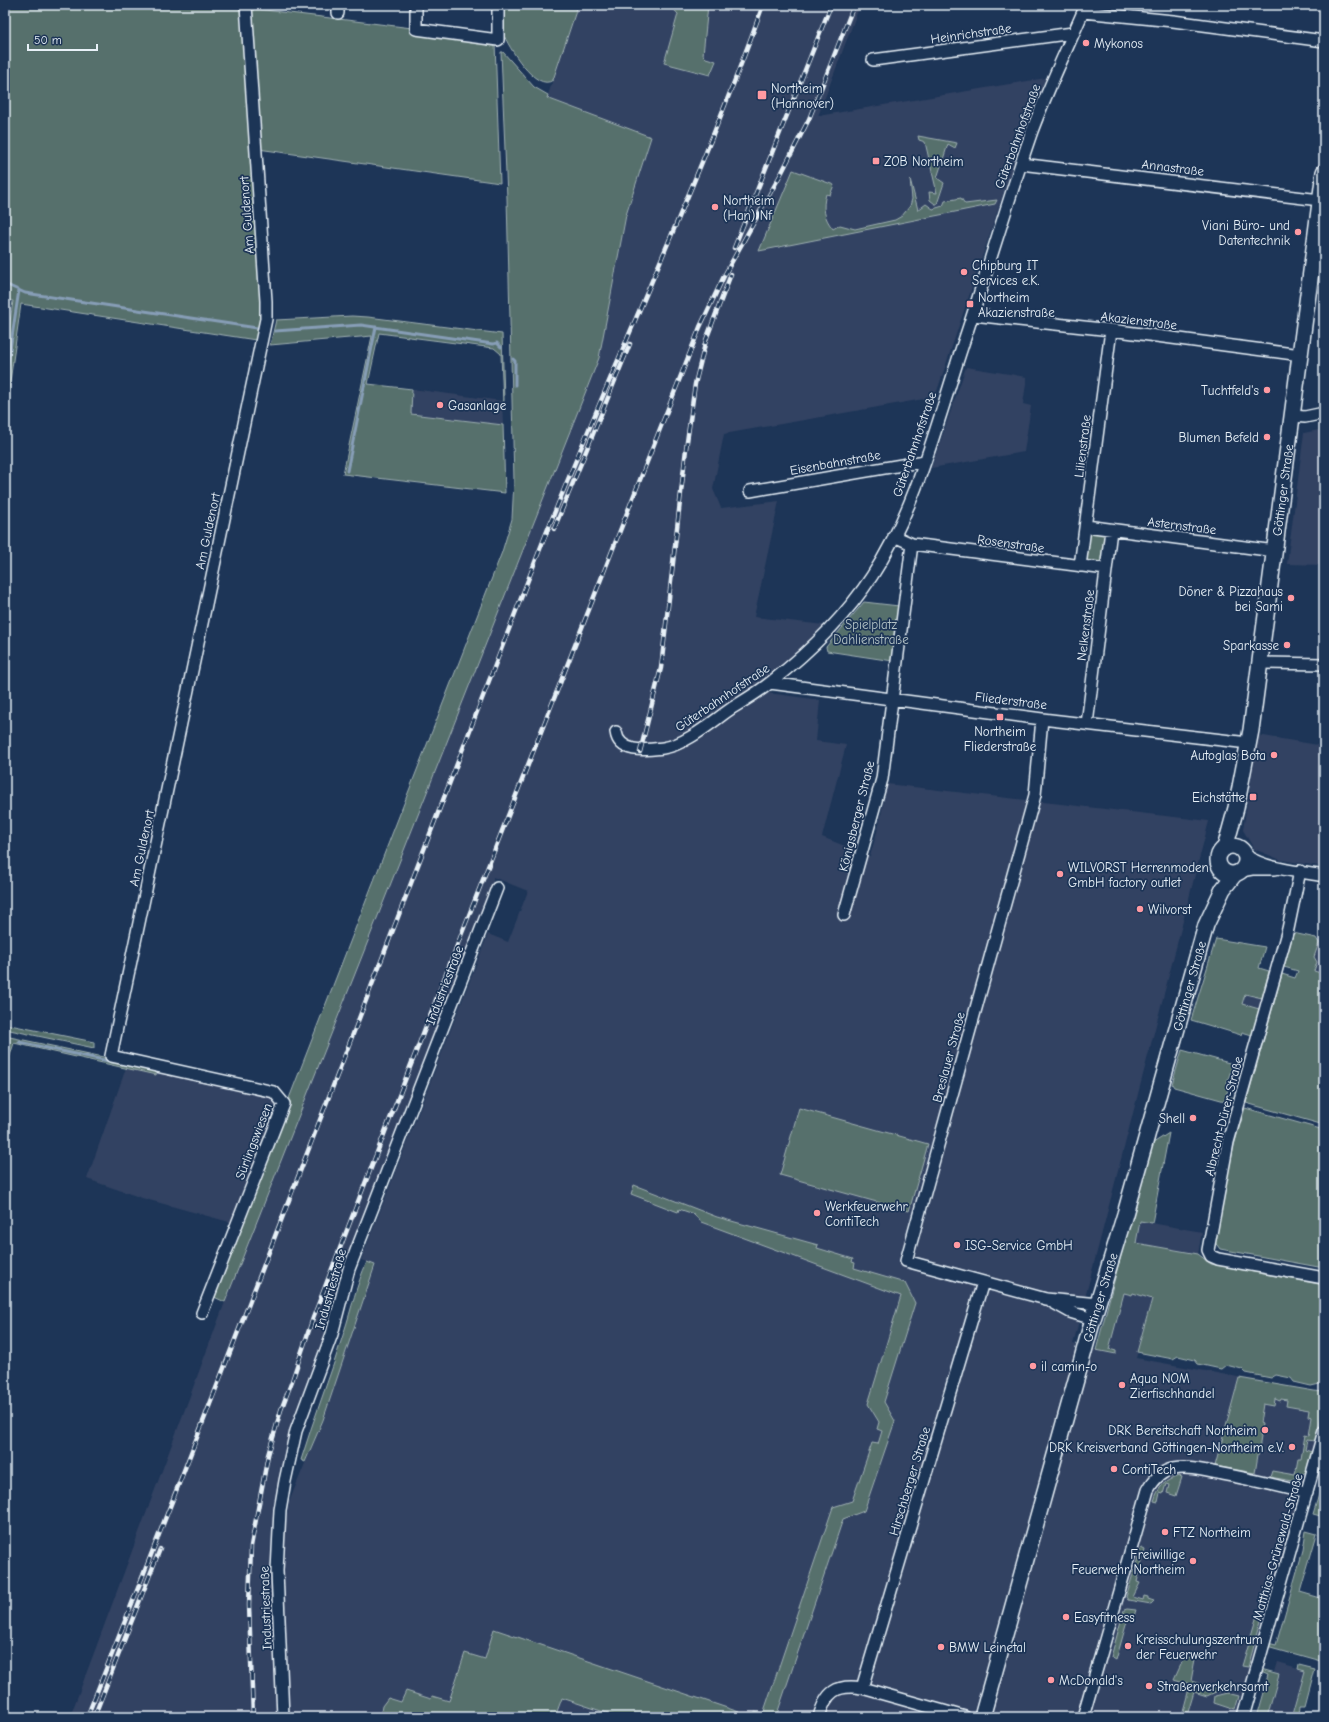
<svg xmlns="http://www.w3.org/2000/svg" width="1329" height="1722" font-family="'Comic Neue',sans-serif">
<style>
.built{fill:#324262}
.green{fill:#566f6c;stroke:#9fb0b2}
.lines{fill:none;stroke-linecap:round;stroke-linejoin:round}
.stream{stroke:#879eb7;stroke-width:3}
.street-casing{stroke:#e8f1f8;stroke-width:14}
.secondary-casing{stroke:#e8f1f8;stroke-width:18}
.street{stroke:#1d3557;stroke-width:11}
.secondary{stroke:#1d3557;stroke-width:15}
.rail-casing{stroke:#e8f1f8;stroke-width:4.5}
.rail{stroke:#1d3557;stroke-width:3;stroke-dasharray:9;stroke-linecap:butt}
.poi-dot{fill:#ff9aa2;stroke:#1d3557;stroke-width:1.5}
.labels{text-anchor:middle;stroke-width:3.5;stroke-linejoin:round;paint-order:stroke}
.street-label{font-size:13px;fill:#e8f1f8;stroke:#1d3557}
.poi-label{font-size:13px;fill:#e8f1f8;stroke:#1d3557;text-anchor:start}
.park-label{font-size:13px;fill:#b5c4c7;stroke:#1d3557}
</style>
<rect width="100%" height="100%" fill="#1d3557"/>
<filter id="ink" filterUnits="userSpaceOnUse"><feTurbulence type="fractalNoise" baseFrequency=".025" numOctaves="2"/><feDisplacementMap in="SourceGraphic" scale="8" xChannelSelector="R" yChannelSelector="G"/><feConvolveMatrix kernelMatrix="1 2 1 2 8 2 1 2 1" color-interpolation-filters="sRGB"/></filter>
<g filter="url(#ink)">
<!-- built -->
<path class="built" d="M578 5H860L818 116 1046 78 1015 159 935 397 724 434 713 489 721 508 779 501 754 617 824 625 761 692 820 700 816 741 846 745 822 837 870 856 879 825 887 784 1209 821 1073 1344 1116 1354 1109 1349 1124 1293 1132 1295 1133 1293 1152 1299 1136 1358 1314 1391 1324 1392V1424L1240 1717H289L283 1562 284 1536 289 1502 323 1420 375 1265 361 1260 488 934 508 942 528 891 493 877V882L358 1230 344 1268 320 1348 291 1429 279 1481 272 1535 274 1614 279 1717H70L225 1302 599 358 626 215 651 137 547 98Z
M966 367 1027 377 1023 404 1031 406 1024 452 931 468Z
M412 389 502 401 503 425 411 414Z
M1324 429V565L1287 564 1304 433Z
M1258 735 1324 746V867L1281 860 1254 849 1243 830Z
M1320 938 1324 939V974L1314 971 1317 962 1314 957Z
M1245 993 1262 998 1259 1009 1242 1005Z
M126 1068 156 1074 157 1071 270 1096 275 1101 276 1110 233 1223 142 1198 87 1179Z
M1140 1221 1202 1232 1198 1254 1136 1243Z
M1277 1663 1305 1671 1292 1717H1267L1279 1675 1274 1673Z"/>
<!-- green -->
<path class="green" d="M5 5H239L240 7 412 28 495 43 500 183 251 148 262 308 256 340 21 304 5 417V357L13 301 5 300Z
M502 5H578L553 80C536 93 508 46 503 33 500 25 502 13 502 5Z
M670 5H708L703 55 706 58 716 61 710 75 664 63 678 14Z
M501 52H503L534 87 548 95 547 98 651 137 626 215 599 358 225 1302 212 1296 502 552 512 519 514 481 507 198Z
M918 136 957 143 955 148 948 144 937 178 944 183 937 204H935L930 200 929 192 937 193 925 142 919 140Z
M793 170 834 185 830 195 826 194C822 208 824 218 833 229L840 225 855 229 895 220 902 216 910 206 912 199 910 179 918 210 926 204 933 209 943 206 945 201 961 198 965 204 997 200 995 204 759 251Z
M352 316 368 317 502 334 504 400 503 405 501 354 494 348 379 333 368 384 412 389 411 414 503 425 505 493 343 474 372 336 270 345 276 320Z
M1090 532 1105 534 1101 562 1086 560Z
M864 602 899 606 893 661 827 651 826 647Z
M1293 933 1316 938 1319 943 1314 957 1317 962 1314 971 1324 974V1125L1246 1103 1282 974 1295 978 1298 971 1284 967Z
M1216 939 1265 947 1259 968 1269 971 1262 998 1245 994 1242 1004 1259 1009 1252 1035 1242 1032 1241 1035 1191 1020Z
M5 1024 94 1042V1048L5 1029Z
M5 1036 150 1067 157 1071 156 1075 14 1043 5 1071Z
M1182 1050 1233 1064 1227 1083 1230 1084 1226 1095 1234 1098 1232 1103 1174 1087 1172 1084Z
M799 1108 928 1144 909 1211 780 1175Z
M1245 1108 1324 1130V1268L1220 1249 1214 1241 1234 1145Z
M1169 1133 1152 1223 1140 1221 1136 1243 1198 1254 1211 1264 1324 1285V1383L1311 1386 1294 1382 1291 1378 1276 1375 1271 1378 1246 1373 1242 1369 1226 1365 1221 1369 1198 1364 1195 1360 1178 1356 1173 1359 1137 1352 1152 1299 1133 1293 1132 1295 1124 1293 1109 1349 1116 1351V1354L1096 1350 1150 1145Z
M634 1185 717 1217 818 1245 817 1248 853 1259 852 1262 855 1263 854 1268 905 1283 915 1303 884 1402 895 1421 864 1511 843 1519 776 1717H754L755 1712 763 1714 833 1507 852 1501 872 1443 878 1444 882 1431 877 1429 879 1422 868 1404 901 1296 701 1222 694 1214 679 1209 678 1212 631 1194Z
M367 1262 375 1265 323 1420 305 1462 301 1460C314 1417 331 1375 344 1332 352 1308 356 1285 367 1262Z
M1239 1378 1314 1391 1324 1392V1407L1315 1441 1307 1440 1305 1450 1312 1452 1307 1471 1293 1481 1270 1477 1272 1471 1295 1475 1298 1459H1301L1305 1435 1309 1436 1312 1417 1308 1416 1309 1410 1286 1406 1287 1400 1281 1399 1280 1401 1275 1399 1274 1406 1263 1404 1260 1423 1262 1424 1260 1436 1261 1437 1255 1473 1215 1466Z
M1179 1476 1182 1477 1176 1496 1167 1493 1169 1485 1166 1484 1163 1494 1160 1493 1158 1502 1154 1501C1158 1487 1165 1480 1179 1476Z
M1324 1478V1517L1313 1514Z
M1306 1531 1317 1534 1300 1592 1324 1599V1662L1267 1646 1268 1643 1276 1645 1303 1550Z
M1141 1548 1145 1550 1137 1582 1140 1583 1133 1597 1143 1600 1144 1596 1148 1597V1599L1154 1601 1151 1604 1128 1600 1126 1597Z
M1127 1609 1136 1610 1133 1619 1128 1618 1116 1660 1111 1657 1124 1610Z
M1258 1612H1262L1263 1614 1248 1667 1242 1666Z
M494 1629 739 1712 738 1717H619L562 1698 555 1717H380L382 1706 388 1698 401 1702 406 1691 431 1699 432 1696 449 1701 465 1653 485 1659Z
M1184 1658 1195 1659 1191 1681 1220 1690 1207 1696 1194 1692 1188 1712 1183 1711 1190 1685 1174 1680Z
M1299 1664 1315 1668 1305 1706H1300L1299 1717H1292L1305 1671 1298 1669Z
M1261 1670 1279 1675 1267 1717H1256L1268 1675 1261 1672Z
M1227 1693 1239 1696 1235 1710 1214 1703 1215 1696Z"/>
<g class="lines">
<!-- stream -->
<path class="stream" d="M5 284 25 293 257 328
M275 331 361 325 493 344 497 343 501 347
M513 359 515 361V385
M5 383 19 290
M347 471 376 327
M19 1042 113 1062"/>
<!-- street casing -->
<g class="street-casing">
<path id="street" d="M338 5V13
M416 5V29L498 40V5
M1083 12 1173 21 1324 41
M873 60 1073 33
M1021 163 1029 165 1320 200
M973 315 1111 330 1301 355
M1293 416 1305 417 1324 413
M750 491 925 461
M1086 526 1275 551
M912 544 1106 569
M1080 566 1111 330
M1260 663 1324 664
M770 683 1042 719 1248 743
M1042 719 1035 795 906 1261 1046 1299 1098 1304
M1087 724 1111 530
M616 732C619 754 646 750 663 748 686 745 713 721 732 708 745 700 759 692 771 682 809 652 846 616 872 576 916 509 937 423 962 347 986 276 1007 203 1032 131 1048 88 1068 47 1086 5
M1245 855C1268 870 1298 871 1324 876
M1241 871 1252 869H1274
M1300 871 1288 929 1228 1142 1208 1250 1211 1256 1218 1259 1324 1278
M844 915 882 779 912 544 894 536
M1052 1302 1070 1312 1093 1319
M202 1313 284 1104 274 1092 111 1056 266 319V301L246 5
M862 1688 983 1282
M283 1717 277 1571 280 1510 285 1481 296 1431 332 1334 349 1269 497 888
M819 1717C826 1692 836 1684 862 1688L965 1717
M1083 1717 1148 1490C1154 1479 1161 1471 1173 1469 1189 1466 1206 1471 1222 1474 1250 1479 1279 1486 1307 1493
M1243 1717 1324 1431"/>
</g>
<!-- secondary casing -->
<g class="secondary-casing">
<g id="secondary">
<circle cx="1232" cy="860" r="14"/>
<path id="s1" d="M1225 848 1236 808 1251 730 1324 172"/>
<path id="s2" d="M982 1717 1093 1319 1125 1214 1206 925 1223 889 1234 875"/>
</g>
</g>
<!-- street -->
<use href="#street" class="street"/>
<!-- secondary -->
<use href="#secondary" class="secondary"/>
<!-- rail casing -->
<g class="rail-casing">
<path id="rail" d="M734 248 831 5
M554 529 630 344
M640 752 661 668 686 449 695 384 706 340 731 274
M87 1717C242 1328 390 935 542 544 613 363 697 188 763 5
M94 1717 160 1549
M253 1717 249 1605 251 1546 268 1455 281 1410 292 1381 313 1318 460 938 700 327 725 274 782 172 809 119 854 5"/>
</g>
<!-- rail -->
<use href="#rail" class="rail"/>
</g>
</g>
<!-- markers -->
<g class="poi-dot">
<circle cx="1086" cy="43" r="4"/>
<rect x="757" y="90" width="10" height="10" rx="2"/>
<rect x="872" y="157" width="8" height="8" rx="2"/>
<circle cx="715" cy="207" r="4"/>
<circle cx="1298" cy="232" r="4"/>
<circle cx="964" cy="272" r="4"/>
<rect x="966" y="300" width="8" height="8" rx="2"/>
<circle cx="1267" cy="390" r="4"/>
<circle cx="440" cy="405" r="4"/>
<circle cx="1267" cy="437" r="4"/>
<circle cx="1291" cy="598" r="4"/>
<circle cx="1287" cy="645" r="4"/>
<rect x="996" y="713" width="8" height="8" rx="2"/>
<circle cx="1274" cy="755" r="4"/>
<rect x="1249" y="793" width="8" height="8" rx="2"/>
<circle cx="1060" cy="874" r="4"/>
<circle cx="1140" cy="909" r="4"/>
<circle cx="1193" cy="1118" r="4"/>
<circle cx="817" cy="1213" r="4"/>
<circle cx="957" cy="1245" r="4"/>
<circle cx="1033" cy="1366" r="4"/>
<circle cx="1122" cy="1385" r="4"/>
<circle cx="1265" cy="1430" r="4"/>
<circle cx="1292" cy="1447" r="4"/>
<circle cx="1114" cy="1469" r="4"/>
<circle cx="1165" cy="1532" r="4"/>
<circle cx="1193" cy="1561" r="4"/>
<circle cx="1066" cy="1617" r="4"/>
<circle cx="1128" cy="1646" r="4"/>
<circle cx="941" cy="1647" r="4"/>
<circle cx="1051" cy="1680" r="4"/>
<circle cx="1149" cy="1686" r="4"/>
</g>
<g class="labels">
<!-- street labels -->
<g class="street-label">
<text transform="translate(971 33) rotate(-8)" y="5">Heinrichstraße</text>
<text transform="translate(1017 136) rotate(-70)" y="5">Güterbahnhofstraße</text>
<text transform="translate(1173 167) rotate(7)" y="5">Annastraße</text>
<text transform="translate(246 215) rotate(-94)" y="5">Am Guldenort</text>
<text transform="translate(1139 320) rotate(7)" y="5">Akazienstraße</text>
<text transform="translate(914 444) rotate(-71)" y="5">Güterbahnhofstraße</text>
<text transform="translate(1082 446) rotate(-83)" y="5">Lilienstraße</text>
<text transform="translate(835 462) rotate(-10)" y="5">Eisenbahnstraße</text>
<text dy="5" stroke="none"><textPath href="#s1" startOffset="363">Göttinger Straße</textPath></text>
<text transform="translate(1182 525) rotate(7)" y="5">Asternstraße</text>
<text transform="translate(207 531) rotate(-78)" y="5">Am Guldenort</text>
<text transform="translate(1011 543) rotate(8)" y="5">Rosenstraße</text>
<text transform="translate(1085 625) rotate(-83)" y="5">Nelkenstraße</text>
<text transform="translate(722 697) rotate(-34)" y="5">Güterbahnhofstraße</text>
<text transform="translate(1011 700) rotate(7)" y="5">Fliederstraße</text>
<text transform="translate(856 816) rotate(-76)" y="5">Königsberger Straße</text>
<text transform="translate(141 848) rotate(-78)" y="5">Am Guldenort</text>
<text transform="translate(444 985) rotate(-69)" y="5">Industriestraße</text>
<text dy="5" stroke="none"><textPath href="#s2" startOffset="760">Göttinger Straße</textPath></text>
<text transform="translate(948 1057) rotate(-75)" y="5">Breslauer Straße</text>
<text transform="translate(1223 1116) rotate(-76)" y="5">Albrecht-Dürer-Straße</text>
<text transform="translate(253 1141) rotate(-69)" y="5">Sürlingswiesen</text>
<text transform="translate(330 1289) rotate(-74)" y="5">Industriestraße</text>
<text dy="5" stroke="none"><textPath href="#s2" startOffset="436">Göttinger Straße</textPath></text>
<text transform="translate(909 1481) rotate(-73)" y="5">Hirschberger Straße</text>
<text transform="translate(1277 1547) rotate(-74)" y="5">Matthias-Grünewald-Straße</text>
<text transform="translate(265 1608) rotate(-92)" y="5">Industriestraße</text>
</g>
<!-- poi labels -->
<g class="poi-label">
<text x="1094" y="48">Mykonos</text>
<text x="771" y="93">Northeim<tspan x="771" dy="15">(Hannover)</tspan></text>
<text x="884" y="166">ZOB Northeim</text>
<text x="723" y="205">Northeim<tspan x="723" dy="15">(Han) Nf</tspan></text>
<text x="1290" y="230" text-anchor="end">Viani Büro- und<tspan x="1290" dy="15">Datentechnik</tspan></text>
<text x="972" y="270">Chipburg IT<tspan x="972" dy="15">Services e.K.</tspan></text>
<text x="978" y="302">Northeim<tspan x="978" dy="15">Akazienstraße</tspan></text>
<text x="1259" y="395" text-anchor="end">Tuchtfeld's</text>
<text x="448" y="410">Gasanlage</text>
<text x="1259" y="442" text-anchor="end">Blumen Befeld</text>
<text x="1283" y="596" text-anchor="end">Döner &amp; Pizzahaus<tspan x="1283" dy="15">bei Sami</tspan></text>
<text x="1279" y="650" text-anchor="end">Sparkasse</text>
<text x="1000" y="736" text-anchor="middle">Northeim<tspan x="1000" dy="15">Fliederstraße</tspan></text>
<text x="1266" y="760" text-anchor="end">Autoglas Bota</text>
<text x="1245" y="802" text-anchor="end">Eichstätte</text>
<text x="1068" y="872">WILVORST Herrenmoden<tspan x="1068" dy="15">GmbH factory outlet</tspan></text>
<text x="1148" y="914">Wilvorst</text>
<text x="1185" y="1123" text-anchor="end">Shell</text>
<text x="825" y="1211">Werkfeuerwehr<tspan x="825" dy="15">ContiTech</tspan></text>
<text x="965" y="1250">ISG-Service GmbH</text>
<text x="1041" y="1371">il camin-o</text>
<text x="1130" y="1383">Aqua NOM<tspan x="1130" dy="15">Zierfischhandel</tspan></text>
<text x="1257" y="1435" text-anchor="end">DRK Bereitschaft Northeim</text>
<text x="1284" y="1452" text-anchor="end">DRK Kreisverband Göttingen-Northeim e.V.</text>
<text x="1122" y="1474">ContiTech</text>
<text x="1173" y="1537">FTZ Northeim</text>
<text x="1185" y="1559" text-anchor="end">Freiwillige<tspan x="1185" dy="15">Feuerwehr Northeim</tspan></text>
<text x="1074" y="1622">Easyfitness</text>
<text x="1136" y="1644">Kreisschulungszentrum<tspan x="1136" dy="15">der Feuerwehr</tspan></text>
<text x="949" y="1652">BMW Leinetal</text>
<text x="1059" y="1685">McDonald's</text>
<text x="1157" y="1691">Straßenverkehrsamt</text>
</g>
<!-- park labels -->
<g class="park-label">
<text x="871" y="629">Spielplatz<tspan x="871" dy="15">Dahlienstraße</tspan></text>
</g>
</g>
<!-- margin -->
<rect width="1329" height="1722" fill="none" stroke="#1d3557" stroke-width="20"/>
<rect x="10" y="10" width="1309" height="1702" fill="none" stroke="#e8f1f8" stroke-width="1.5" filter="url(#ink)"/>
<!-- scale -->
<path d="M28 44v6h69v-6" fill="none" stroke="#e8f1f8" stroke-width="2"/>
<text x="34" y="44" font-size="12" fill="#e8f1f8" stroke="#1d3557" stroke-width="3" paint-order="stroke">50 m</text>
</svg>
